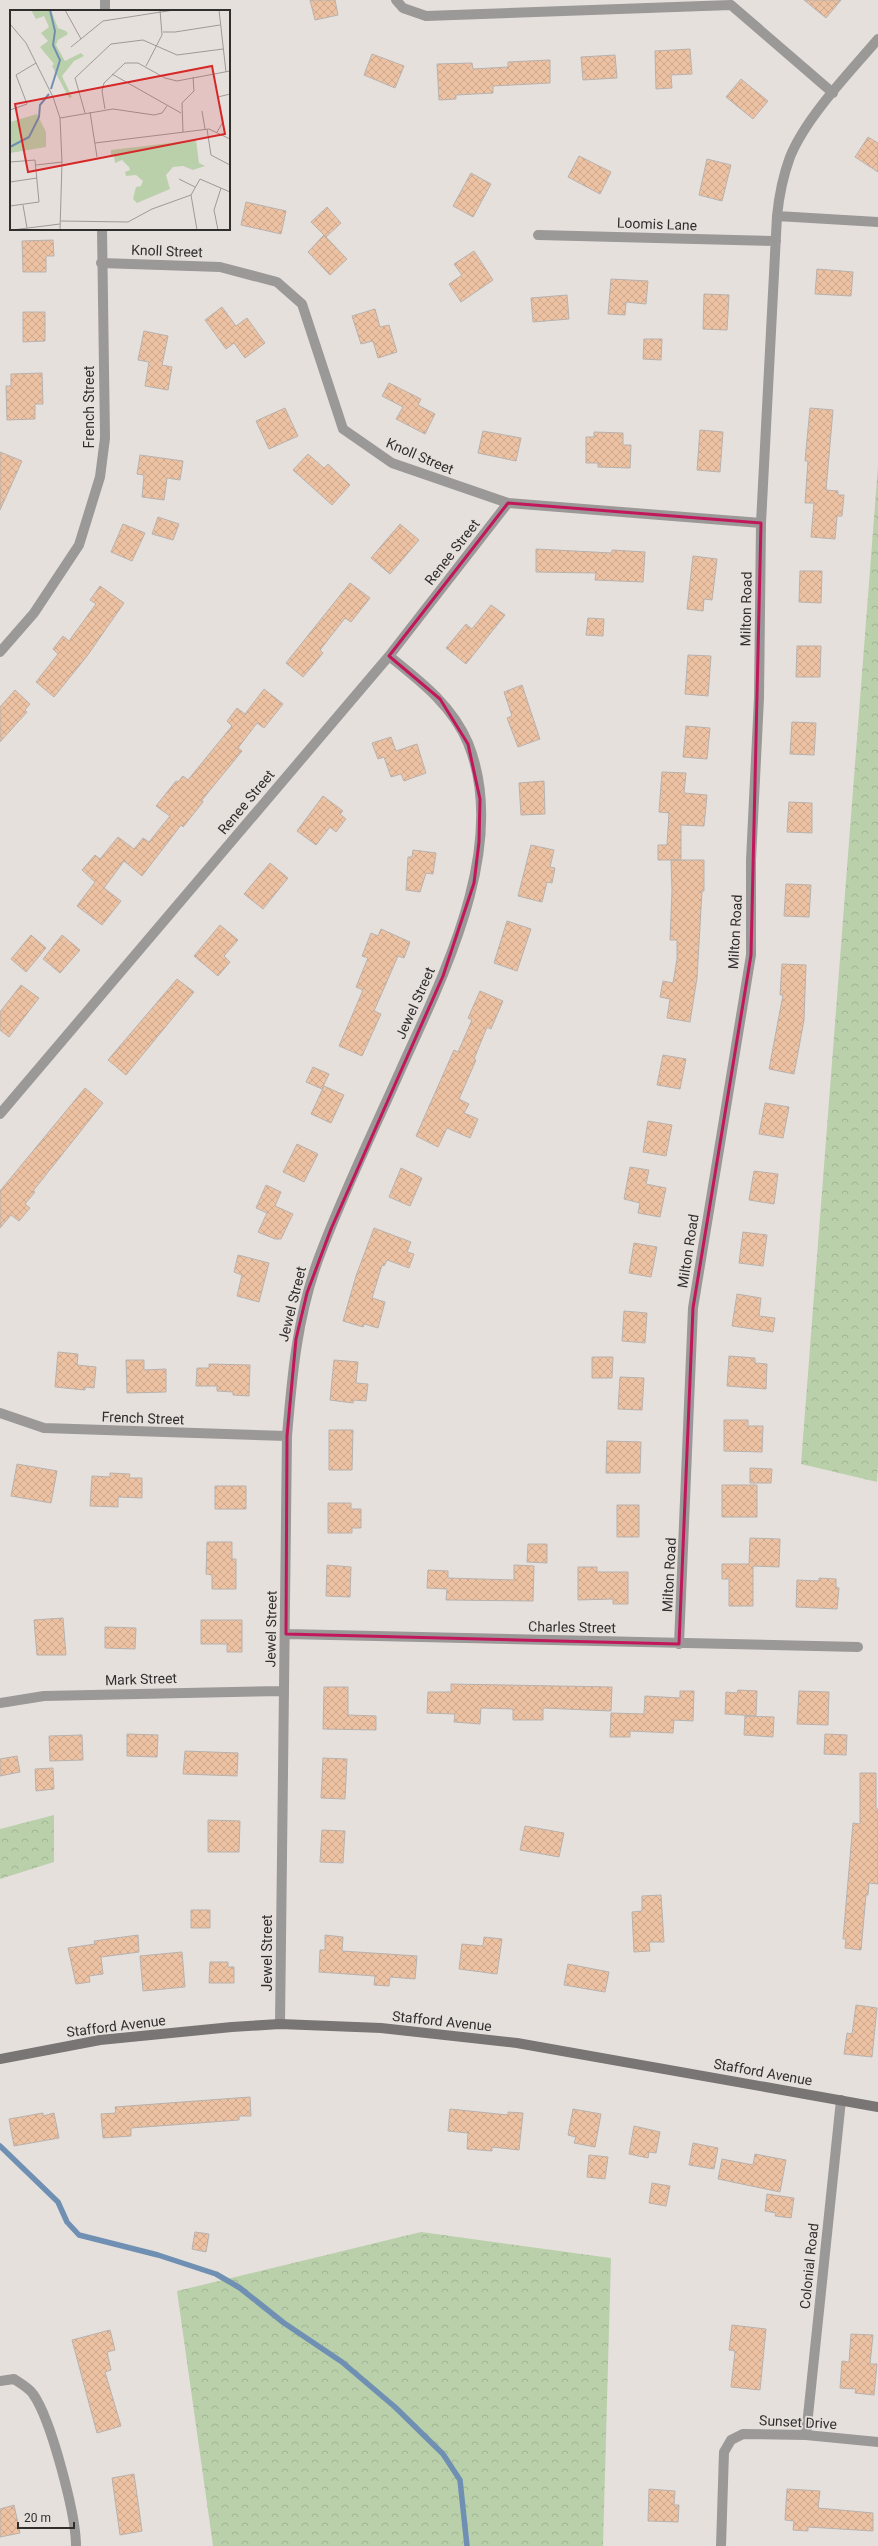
<svg xmlns="http://www.w3.org/2000/svg" width="878" height="2546" font-family="Roboto,sans-serif">
<style>
.forest{fill:url(#forest-crowns)}
.lines{fill:none;stroke-linecap:round;stroke-linejoin:round}
.stream{stroke:#7090b3;stroke-width:5.5}
.building{fill:url(#building-cross-hatch);stroke:#b7b2af}
.minor{stroke:#9b9898;stroke-width:10}
.secondary{stroke:#797574;stroke-width:10}
.marked{fill:none;stroke:#c2185b;stroke-width:3;stroke-linejoin:round}
.labels{text-anchor:middle;stroke-width:3.5;stroke-linejoin:round;paint-order:stroke}
.street-label{font-size:14px;fill:#312f2e;stroke:#e6e0dd}
.inset-river{fill:none;stroke:#7090b3;stroke-width:2}
.inset-road{fill:none;stroke:#9e9997;stroke-width:1}
.view{fill:#d62828;fill-opacity:0.15;stroke:#d62828;stroke-width:2}
.inset-edge{fill:none;stroke:#312f2e;stroke-width:2}
</style>
<defs>
<pattern id="forest-crowns" width="20" height="18" patternUnits="userSpaceOnUse"><rect width="20" height="18" fill="#bad0ab"/><path d="M2 6a3 3 0 1 1 6 0M12 15a3 3 0 1 1 6 0" fill="none" stroke="#a0b393"/></pattern>
<pattern id="building-cross-hatch" width="8" height="8" patternUnits="userSpaceOnUse"><rect width="8" height="8" fill="#edc2a3"/><path d="M0 0l8 8M0 8l8-8" fill="none" stroke="#cca78d"/></pattern>
</defs>
<rect width="100%" height="100%" fill="#e6e0dd"/>
<!-- forest -->
<path class="forest" d="M878 466V1465L877 1482 801 1464Z
M54 1815V1862L0 1879V1829Z
M421 2232 611 2258 603 2546H213L177 2291Z"/>
<g class="lines">
<!-- stream -->
<path class="stream" d="M0 2146 58 2202 67 2222 79 2235 158 2255 216 2274 240 2288 284 2323 342 2362 395 2407 443 2454 460 2480 467 2546"/>
</g>
<!-- building -->
<path class="building" d="M310 0H335L338 15 315 20Z
M804 0H841L826 18Z
M690 49 692 74 671 75 672 88 656 89 655 51Z
M372 54 404 66 395 88 364 75Z
M615 55 617 78 583 80 581 57Z
M550 60V83L493 86V93L456 95V99L439 100 437 64 472 63 473 69 508 67V62Z
M741 79 768 101 753 119 726 97Z
M868 137 878 143V172L855 157Z
M579 156 611 172 600 194 568 177Z
M707 159 731 165 722 201 699 195Z
M471 173 491 184 473 217 453 206Z
M246 202 286 211 281 234 241 225Z
M327 207 341 223 326 237 311 222Z
M324 235 347 259 330 275 308 252Z
M53 240 54 256H46V272H23L22 241Z
M474 251 493 280 461 302 449 284 462 275 454 264Z
M817 269 853 272 851 296 815 294Z
M611 279 648 281 646 304 626 302 625 315 608 314Z
M704 294 729 295 727 330 703 329Z
M567 295 569 319 533 322 531 298Z
M222 307 236 326 247 318 265 343 245 358 234 343 226 349 205 320Z
M375 309 380 327 389 325 397 352 378 358 373 341 361 344 352 316Z
M23 312H45V341L23 342Z
M144 331 168 336 162 365 172 367 168 390 145 386 149 362 138 360Z
M644 339H662L661 360 643 359Z
M42 373 43 404H35V419L7 420 6 386H11V374Z
M389 383 421 399 418 405 435 414 425 434 396 419 403 407 382 396Z
M285 408 298 436 269 449 256 421Z
M810 408 833 410 826 490 838 491V495H844L842 516H837L835 539 811 537 814 503H805L808 461H805Z
M700 430 723 432 720 472 697 470Z
M483 431 521 438 516 461 478 453Z
M594 432 623 433V445H631L630 468 598 467V463H586V437H594Z
M0 452 22 461 0 510Z
M308 454 324 468 328 464 350 485 332 505 293 470Z
M140 455 183 461 180 480 167 478 164 500 142 497 144 475 137 474Z
M158 517 179 524 173 540 152 534Z
M123 524 145 533 132 561 111 552Z
M400 524 419 540 390 574 371 558Z
M536 549 612 553V550L645 552 643 582 595 580 596 573 536 572Z
M693 556 717 559 712 600 704 599 703 611 687 609Z
M800 571H822L821 603 799 602Z
M350 583 370 598 351 622 345 618 320 650 323 653 303 677 286 663Z
M100 586 124 603 87 656 54 697 36 682 58 654 53 649 63 636 69 641 96 604 90 600Z
M491 605 505 615 466 664 446 648 466 624 472 629Z
M588 618 604 619 603 636 586 635Z
M797 646H821L820 677H796Z
M688 655 711 656 708 696 685 694Z
M522 685 540 739 518 747 507 718 512 716 504 692Z
M264 689 283 704 264 728 257 723 238 748 242 751 202 800 203 802 183 827 181 825 142 876 124 861 104 888 121 901 102 925 77 906 95 882 82 870 95 855 100 859 118 837 134 849 143 838 149 842 170 816 156 806 176 781 178 782 183 776 188 780 232 726 227 721 237 708 245 714Z
M15 690 30 704 25 710 27 712 0 742V707Z
M792 722 816 723 814 755 790 754Z
M686 726 710 728 707 759 683 757Z
M391 737 396 751 417 744 426 773 404 781 401 774 391 777 384 757 378 759 372 743Z
M662 772 686 773 684 793 707 795 704 826 681 825V860H658V845H667L669 813 659 812Z
M544 781 545 814 521 815 519 783Z
M323 796 343 811 340 814 346 819 336 832 330 827 316 845 297 831Z
M789 802 812 803V833L787 832Z
M531 845 554 850 550 867 555 868 552 883 547 882 542 902 518 896Z
M413 850 436 853 433 874 426 873 420 892 406 890 408 857H412Z
M671 860H704V891H702L697 978 690 1022 667 1018 670 999 660 997 663 981 673 983 677 959V940H670L672 891Z
M270 863 288 878 263 909 244 894Z
M786 884 811 885 809 917 784 916Z
M507 921 531 929 517 971 494 963Z
M220 925 238 940 224 956 230 962 218 976 194 956Z
M381 929 410 942 404 958 398 956 374 1011 381 1014 362 1056 339 1046 363 990 356 987 368 958 362 956 371 933 378 936Z
M31 935 46 948 26 972 11 959Z
M62 935 80 950 60 973 43 959Z
M782 964 806 965 804 1020 794 1074 769 1069 783 995H780Z
M177 979 194 992 126 1075 108 1060Z
M21 985 39 998 9 1037 0 1030V1012Z
M480 991 503 1001 491 1029 487 1027 474 1059 476 1060 459 1099 469 1104 464 1113 478 1119 470 1138 447 1128 438 1147 416 1136 454 1050 458 1052 472 1020 468 1018Z
M663 1055 686 1059 680 1089 657 1085Z
M313 1067 329 1074 322 1089 306 1082Z
M324 1086 344 1095 331 1123 311 1114Z
M85 1088 103 1103 33 1191 35 1192 25 1204 30 1208 19 1221 11 1215 0 1228V1191Z
M765 1103 789 1107 783 1138 759 1134Z
M648 1121 672 1125 666 1156 643 1152Z
M297 1144 318 1154 304 1182 283 1172Z
M630 1167 649 1170 646 1184 666 1188 660 1217 638 1213 640 1203 624 1199Z
M401 1168 422 1178 410 1206 389 1197Z
M754 1171 778 1174 774 1204 749 1200Z
M266 1185 281 1192 275 1206 293 1214 281 1239H275L258 1232 267 1213 256 1208Z
M374 1228 411 1242 407 1252 414 1254 409 1268 387 1260 384 1266 382 1265 372 1298 385 1302 378 1328 364 1324 363 1327 343 1321 356 1276Z
M743 1232 767 1235 763 1266 739 1263Z
M634 1243 657 1247 651 1277 629 1273Z
M238 1255 269 1263 259 1302 237 1296 242 1275 234 1272Z
M737 1294 761 1298 759 1316 775 1318 773 1332 732 1326Z
M624 1311 647 1313 645 1343 622 1341Z
M58 1352 78 1354 77 1365 96 1367 94 1388 85 1387V1390L55 1387Z
M729 1356 755 1358V1363L767 1364 766 1389 727 1386Z
M592 1357H613L612 1378H592Z
M126 1360H144V1370L166 1369V1392L127 1393Z
M334 1360 358 1362 356 1383 368 1384 366 1401 354 1400 353 1403 330 1400Z
M209 1364 250 1365 249 1396 233 1395V1392L217 1391V1386H196L197 1368H209Z
M620 1377 644 1378 642 1410 618 1409Z
M724 1420H748V1426H763L762 1452 724 1451Z
M329 1430H353L352 1470H329Z
M607 1441 641 1442 640 1473H606Z
M17 1464 57 1471 51 1503 11 1496Z
M750 1468 772 1469 771 1483H750Z
M110 1473 130 1474 129 1478H142V1498L118 1497V1507L90 1506 92 1476 110 1477Z
M722 1485H757V1517H722Z
M215 1486H246V1509H215Z
M328 1503H351V1509H361V1528H352V1533H328Z
M617 1505H639V1537H617Z
M750 1538 780 1539 779 1567 753 1566V1606H729V1579H722V1564H749Z
M207 1542H232V1559H236V1589H212V1575L206 1574Z
M528 1544H547V1563L527 1562Z
M327 1565 351 1567 350 1597 326 1596Z
M514 1565 534 1566 533 1601 446 1600 447 1589 427 1588 428 1570 448 1571V1578L514 1580Z
M578 1567H597V1572H628V1604H613V1599L578 1600Z
M819 1578 836 1579V1587L839 1588 837 1609 796 1607 797 1580 819 1581Z
M63 1618 66 1655H37L34 1620Z
M201 1620H242V1652H227V1644H201Z
M105 1627 136 1628 135 1649 105 1648Z
M451 1684 612 1687 611 1711 543 1708V1720H513V1709L481 1708 480 1724 454 1722 455 1714 427 1713 428 1692H451Z
M324 1687H348V1715L376 1716V1730L323 1729Z
M738 1690 757 1691 756 1716 725 1714 726 1692 737 1693Z
M680 1691H694L693 1721 674 1720 673 1733 630 1731V1737H610L611 1713 644 1714 645 1696 680 1698Z
M799 1691 829 1692 828 1725 797 1724Z
M745 1716 774 1717 773 1737 744 1735Z
M127 1734 158 1735 157 1757 127 1756Z
M825 1734 847 1735 846 1755 824 1754Z
M82 1735 83 1760 50 1761 49 1736Z
M185 1751 238 1753 237 1776 183 1774Z
M17 1756 20 1772 0 1776V1759Z
M323 1758 347 1759 345 1799 321 1798Z
M53 1768 54 1789 36 1791 35 1769Z
M860 1773H876V1809H878V1884L869 1883 868 1895H866L861 1950 845 1948 846 1939H843L853 1823 860 1824Z
M208 1820 240 1821 239 1852H208Z
M525 1826 564 1833 559 1857 520 1850Z
M322 1830 345 1831 343 1863 320 1862Z
M661 1895 664 1942H649L650 1951 634 1952 632 1912 642 1911V1896Z
M191 1910H210V1928H191Z
M138 1935 139 1952 101 1957 103 1974 89 1976 90 1982 76 1984 68 1948 95 1944 94 1941Z
M325 1935 343 1937 342 1951 417 1956 415 1979 390 1977 389 1986 374 1985 375 1976 319 1972 320 1950H325Z
M484 1937 502 1939 497 1974 459 1969 462 1944 483 1946Z
M182 1952 185 1987 143 1991 140 1956Z
M210 1962H228V1967H234V1983H209Z
M568 1964 609 1972 605 1992 564 1985Z
M856 2005 877 2008 872 2057 844 2054 847 2033 852 2034Z
M250 2097 251 2116H239V2120L131 2128V2136L103 2138 101 2114 116 2113 115 2107Z
M450 2109 508 2115V2112L523 2113 519 2150 492 2147V2151L467 2149 468 2133 448 2131Z
M573 2109 601 2114 595 2147 574 2143 576 2137 568 2135Z
M43 2113V2116L54 2113 59 2138 14 2146 9 2119Z
M634 2126 660 2132 656 2153 649 2152 648 2158 629 2154Z
M693 2143 718 2148 714 2169 689 2165Z
M755 2154 786 2160 780 2192 718 2179 722 2159 753 2165Z
M589 2155 608 2157 605 2179 587 2177Z
M652 2183 670 2186 666 2206 649 2203Z
M767 2194 794 2198 791 2218 775 2216 776 2213 765 2211Z
M195 2232 209 2234 206 2252 192 2249Z
M732 2325 766 2329 760 2390 731 2387 735 2351 729 2350Z
M110 2330 115 2350 107 2352 111 2370 105 2372 121 2426 97 2433 72 2340Z
M851 2334 873 2335 870 2364H877L874 2395 855 2393 856 2389 840 2388 842 2361 849 2362Z
M134 2474 142 2531 120 2535 112 2478Z
M649 2489 675 2491 674 2505H679L678 2522 648 2521Z
M787 2489 820 2491 818 2508 873 2513V2531L808 2527V2531L793 2530 794 2521 785 2520Z
M14 2505 20 2533 0 2537V2509Z"/>
<g class="lines">
<!-- minor -->
<path class="minor" d="M396 0 403 8 426 16 731 5 833 93
M105 11V0
M777 216 878 222
M538 235 776 241
M101 263 220 267 277 282 302 304 343 429 392 463 508 503 761 523
M0 652 34 613 79 545 100 477 105 438 102 229
M0 1114 389 656 508 503
M0 1413 44 1428 287 1436
M286 1634 858 1647
M679 1644 693 1308 751 955V860L759 698 761 523 777 216C779 196 783 176 790 157 806 117 850 72 878 39
M0 1703 44 1696 283 1691
M280 2024 287 1436C292 1376 297 1318 318 1260 342 1195 373 1132 401 1069 443 976 510 846 468 743 452 705 420 681 389 656
M0 2381 14 2379C20 2383 29 2388 33 2394 51 2419 76 2515 76 2546
M806 2435 841 2100
M721 2546 724 2452 731 2440 743 2434 806 2435 878 2442"/>
<!-- secondary -->
<path class="secondary" d="M0 2059 100 2040 232 2027 280 2024 381 2028 517 2043 878 2107"/>
</g>
<!-- marked area -->
<path class="marked" d="M508 503 761 523 751 955 693 1308 679 1644 286 1634 287 1436 296 1339 307 1293 331 1229 443 976 474 883 479 842 480 799 468 744 440 699 389 656Z"/>
<g class="labels">
<!-- street labels -->
<g class="street-label">
<text transform="translate(657 224) rotate(2)" y="5">Loomis Lane</text>
<text transform="translate(167 251) rotate(2)" y="5">Knoll Street</text>
<text transform="translate(89 407) rotate(-90)" y="5">French Street</text>
<text transform="translate(420 456) rotate(23)" y="5">Knoll Street</text>
<text transform="translate(452 552) rotate(-52)" y="5">Renee Street</text>
<text transform="translate(746 609) rotate(-89)" y="5">Milton Road</text>
<text transform="translate(246 802) rotate(-50)" y="5">Renee Street</text>
<text transform="translate(735 932) rotate(-87)" y="5">Milton Road</text>
<text transform="translate(415 1003) rotate(-66)" y="5">Jewel Street</text>
<text transform="translate(688 1251) rotate(-81)" y="5">Milton Road</text>
<text transform="translate(292 1304) rotate(-76)" y="5">Jewel Street</text>
<text transform="translate(143 1418) rotate(2)" y="5">French Street</text>
<text transform="translate(669 1575) rotate(-87)" y="5">Milton Road</text>
<text transform="translate(572 1627) rotate(1)" y="5">Charles Street</text>
<text transform="translate(271 1629) rotate(-89)" y="5">Jewel Street</text>
<text transform="translate(141 1679) rotate(-2)" y="5">Mark Street</text>
<text transform="translate(267 1953) rotate(-90)" y="5">Jewel Street</text>
<text transform="translate(442 2021) rotate(6)" y="5">Stafford Avenue</text>
<text transform="translate(116 2026) rotate(-7)" y="5">Stafford Avenue</text>
<text transform="translate(763 2072) rotate(10)" y="5">Stafford Avenue</text>
<text transform="translate(809 2266) rotate(-84)" y="5">Colonial Road</text>
<text transform="translate(798 2422) rotate(3)" y="5">Sunset Drive</text>
</g>
</g>
<!-- overview -->
<g transform="translate(10 10)">
<rect width="220" height="220" fill="#e6e0dd"/>
<path d="M21 0H41L48 18 56 21 58 24 48 30 46 35 55 51 71 43 74 46 64 51 52 66 62 87 59 88 42 56 44 54 30 37 38 31 31 23 39 17 34 6 26 9ZM27 104 36 122V137L0 143V112ZM186 130 189 153 195 156 183 160 173 156 163 157 156 165 160 179 127 193 123 189 126 177 131 176 133 171 126 165 116 166 115 162 120 160 119 157 112 150 105 153 104 146H101V140Z" fill="#bad0ab"/>
<path class="inset-river" d="M40 0 45 21 43 35 50 50 41 79M0 137 19 127 29 107 30 95 39 84"/>
<path class="inset-road" d="M55 0 71 29M209 0 216 62M0 14 16 33 43 87 50 108 52 152 50 220M153 22H165L210 15M61 37 93 11 164 0M136 56 152 25 150 0M102 64 171 103M95 99 92 81 94 73 115 53H128L155 68 167 71 220 61M0 100 17 94 6 65 26 53M192 101 195 119M80 102 87 147M75 103 65 68 101 34 133 30 167 45 213 39M50 108 103 99 144 105 152 103 157 96M197 119 201 145 220 155M173 122 172 93 184 81 183 67M207 122 213 112 208 87 220 84M85 133 199 119 220 129M0 152 25 150 29 192 0 196M26 155 52 152M169 169 185 177M0 172 27 168M13 195 17 218M51 211 118 212M118 212 142 199 181 185M2 220 50 214M187 220 181 185 190 169 220 182M208 220 204 200 211 178"/>
<path class="view" d="M202 56 215 124 18 162 5 94Z"/>
<rect width="220" height="220" class="inset-edge"/>
</g>
<!-- scale -->
<path d="M18 2522v6h56v-6" fill="none" stroke="#312f2e" stroke-width="2"/>
<text x="24" y="2522" font-size="12" fill="#312f2e" stroke="#e6e0dd" stroke-width="3" paint-order="stroke">20 m</text>
</svg>
